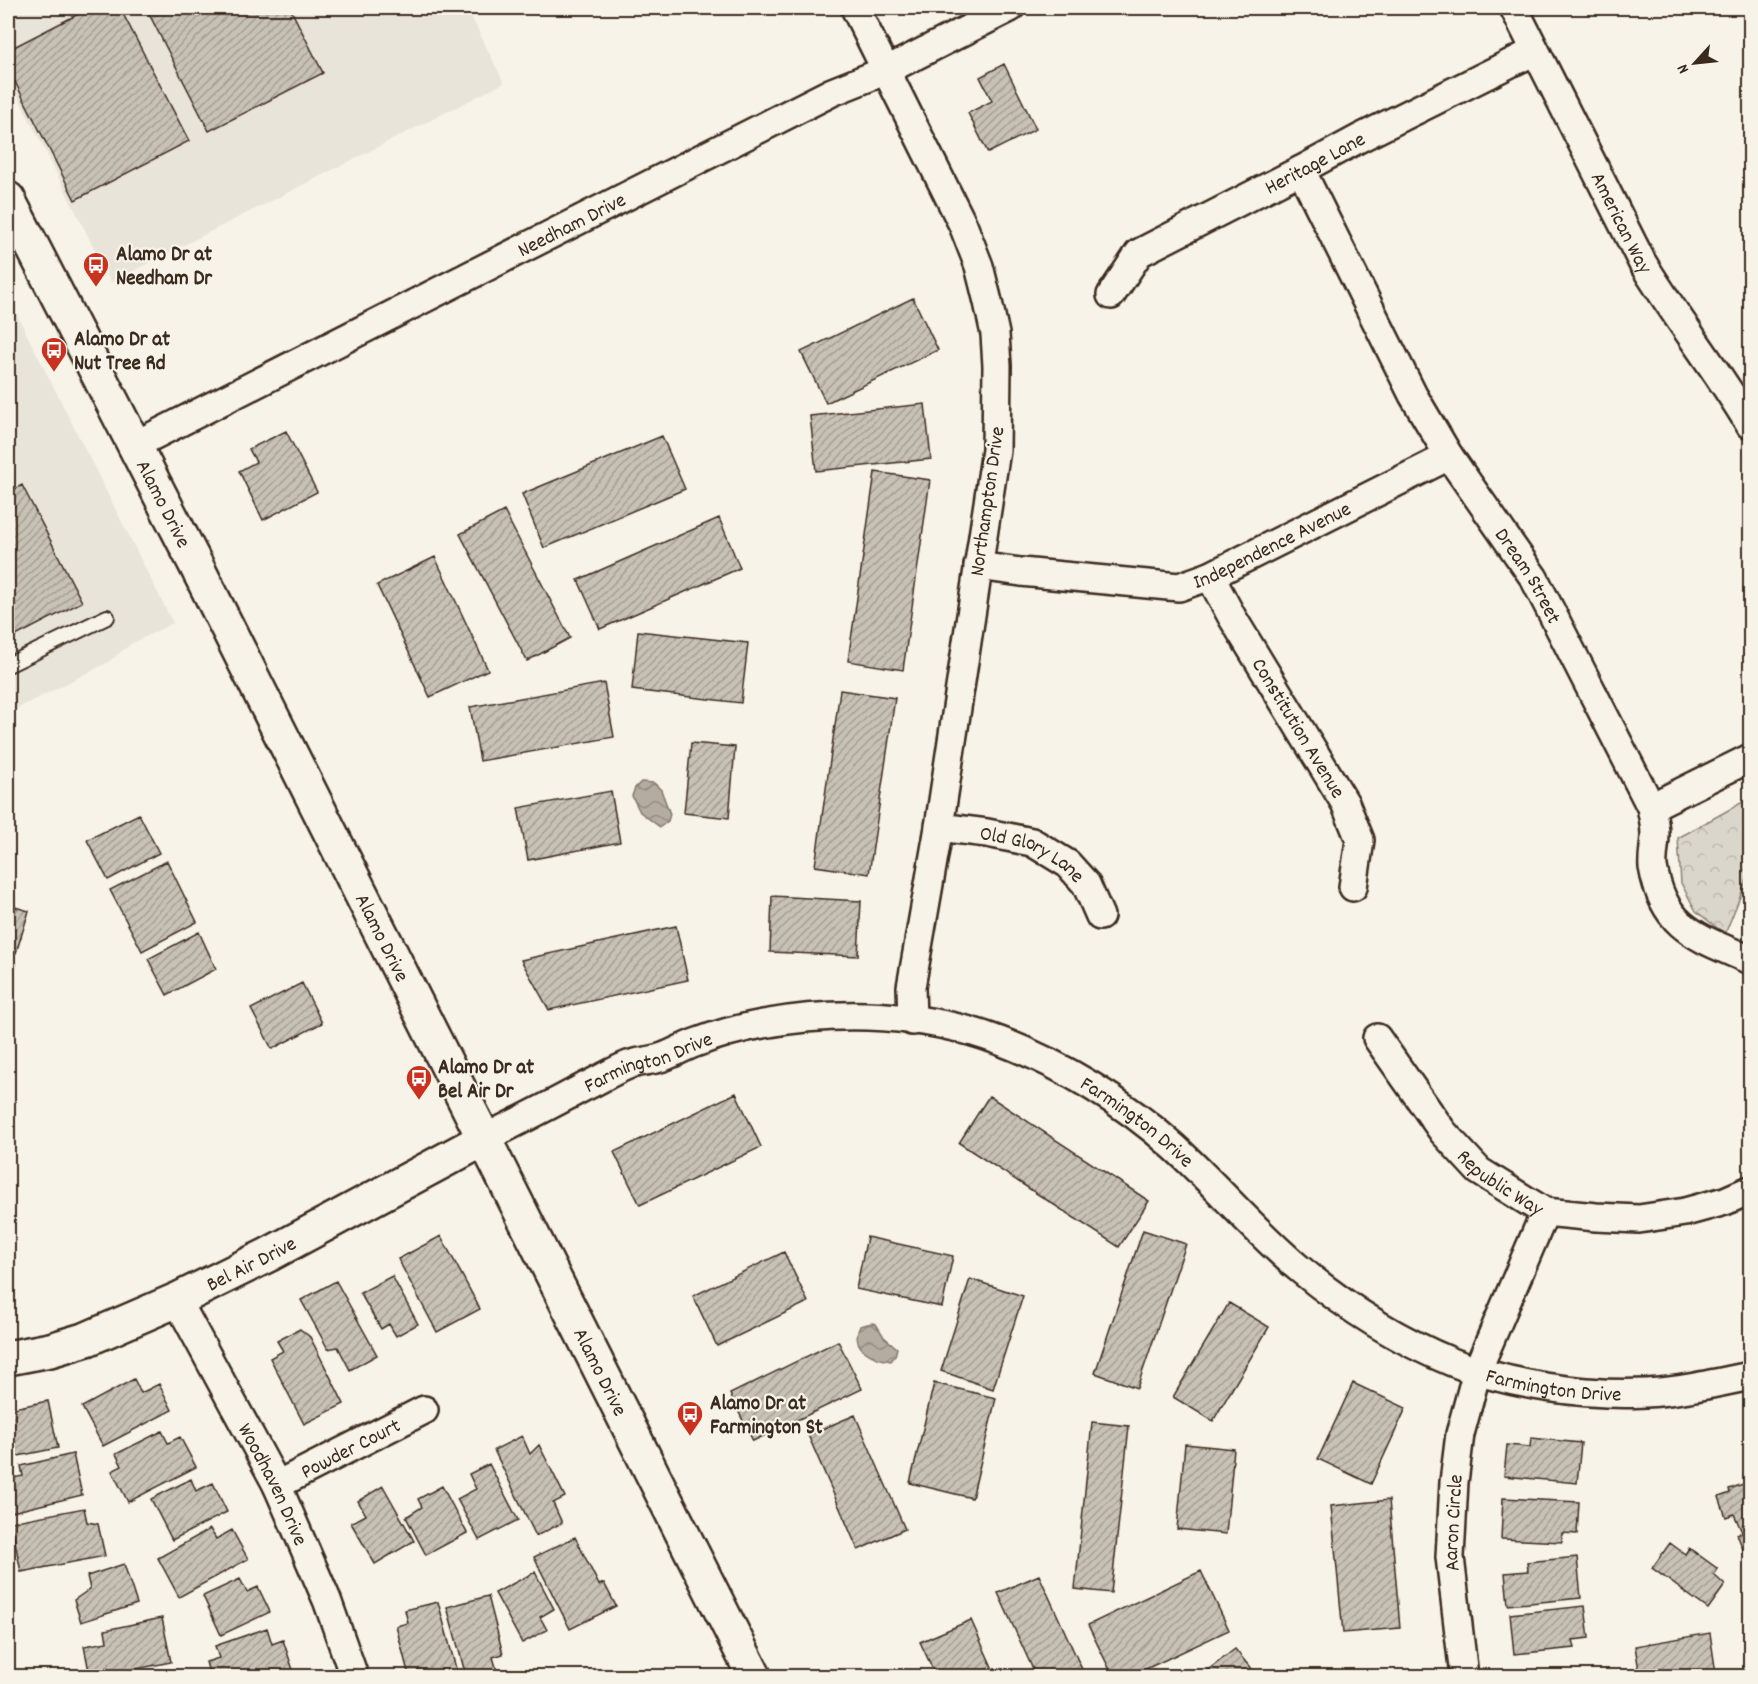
<svg xmlns="http://www.w3.org/2000/svg" width="1758" height="1684" font-family="Dekko,sans-serif">
<style>
.built{fill:#e9e4d9}
.park{fill:url(#park-crowns);stroke:#8b8074;stroke-width:1.5}
.water{fill:url(#water-waves);stroke:#84786c;stroke-width:1.5}
.building{fill:url(#building-hatch);stroke:#3b2a1e;stroke-width:1.5}
.lines{fill:none;stroke-linecap:round;stroke-linejoin:round}
.lane-casing{stroke:#3b2a1e;stroke-width:18}
.street-casing{stroke:#3b2a1e;stroke-width:32}
.secondary-casing{stroke:#3b2a1e;stroke-width:38}
.lane{stroke:#f7f3e8;stroke-width:14}
.street{stroke:#f7f3e8;stroke-width:27}
.secondary{stroke:#f7f3e8;stroke-width:33}
.labels{text-anchor:middle;stroke-width:4.5;stroke-linejoin:round;paint-order:stroke}
.street-label{font-size:21px;fill:#3b2a1e;stroke:#f7f3e8}
.poi-label{font-size:21px;font-weight:bold;fill:#3b2a1e;stroke:#f7f3e8;text-anchor:start}
</style>
<defs>
<pattern id="park-crowns" width="20" height="18" patternUnits="userSpaceOnUse" patternTransform="scale(1.5)"><rect width="20" height="18" fill="#dbd6cb"/><path d="M2 6a3 3 0 1 1 6 0M12 15a3 3 0 1 1 6 0" fill="none" stroke="#bdb8ae"/></pattern>
<pattern id="water-waves" width="16" height="10" patternUnits="userSpaceOnUse" patternTransform="scale(1.5)"><rect width="16" height="10" fill="#b4aca0"/><path d="M0 5q4-4 8 0t8 0" fill="none" stroke="#948c82"/></pattern>
<pattern id="building-hatch" width="6" height="6" patternUnits="userSpaceOnUse" patternTransform="scale(1.5)"><rect width="6" height="6" fill="#c8c1b6"/><path d="M-1 1l2-2M0 6l6-6M5 7l2-2" fill="none" stroke="#a49d93"/></pattern>
</defs>
<rect width="100%" height="100%" fill="#f7f3e8"/>
<filter id="ink" filterUnits="userSpaceOnUse"><feTurbulence type="fractalNoise" baseFrequency=".0167" numOctaves="2"/><feDisplacementMap in="SourceGraphic" scale="12" xChannelSelector="R" yChannelSelector="G"/><feConvolveMatrix kernelMatrix="1 2 1 2 8 2 1 2 1" color-interpolation-filters="sRGB"/></filter>
<g filter="url(#ink)">
<!-- built -->
<path class="built" d="M8 8H467L504 83 111 282 8 77Z
M8 297 173 623 131 644 107 663 8 713Z"/>
<!-- park -->
<path class="park" d="M1750 798V872L1725 934 1696 911 1681 883 1678 838Z"/>
<!-- water -->
<path class="water" d="M641 782 654 783 661 790 670 814 668 821 660 827 640 812 632 796 635 788Z
M872 1323 876 1324 884 1337 897 1348 895 1356 891 1361C873 1359 849 1348 860 1326Z"/>
<!-- building -->
<path class="building" d="M90 8H120L189 141 75 200 8 68V50Z
M146 8H290L323 73 209 131Z
M1004 64 1036 129 988 153 968 113 992 101 980 77Z
M913 298 938 350 826 403 801 352Z
M925 404 931 459 816 471 810 416Z
M286 431 317 492 263 520 239 471 256 462 249 449Z
M662 436 685 489 544 548 522 494Z
M875 472 930 480 903 670 848 661Z
M22 485 82 602 8 640V493Z
M504 511 570 638 527 661 460 534Z
M719 518 740 568 600 629 578 580Z
M435 557 488 670 430 697 377 585Z
M638 631 748 643 741 703 632 690Z
M604 683 614 737 480 761 470 707Z
M840 690 895 698 869 874 815 866Z
M691 743 735 747 729 818 684 813Z
M611 791 620 842 528 860 518 808Z
M139 814 159 853 108 880 87 840Z
M167 861 197 922 142 951 110 890Z
M772 896 861 901 858 956 770 952Z
M8 905 29 911 16 953 8 950Z
M676 926 688 980 549 1010 521 960Z
M199 932 216 969 167 995 148 959Z
M8 961 16 964 8 995Z
M302 983 322 1023 272 1049 251 1009Z
M736 1093 761 1147 640 1205 614 1152Z
M989 1096 1149 1201 1119 1247 959 1143Z
M1143 1230 1186 1244 1137 1388 1095 1373Z
M441 1236 480 1309 437 1332 398 1259Z
M867 1237 953 1256 942 1307 856 1289Z
M784 1252 808 1302 717 1346 693 1296Z
M392 1276 418 1324 396 1336 389 1324 381 1329 360 1293Z
M970 1279 1023 1296 993 1389 941 1371Z
M336 1281 377 1355 350 1370 338 1347 328 1349 301 1300Z
M1229 1303 1269 1327 1213 1421 1173 1397Z
M300 1329 310 1337 344 1404 304 1424 270 1358 283 1351 277 1341Z
M838 1341 862 1389 753 1441 730 1394Z
M134 1379 141 1393 159 1384 172 1410 103 1446 82 1407Z
M934 1383 996 1398 972 1498 910 1483Z
M1353 1383 1406 1408 1371 1484 1318 1459Z
M48 1401 58 1448 8 1458V1428L13 1427 9 1409Z
M855 1415 905 1529 858 1550 808 1435Z
M1092 1422 1129 1426 1111 1593 1075 1589Z
M162 1431 168 1443 180 1437 196 1467 128 1502 112 1471 122 1466 116 1454Z
M522 1436 530 1454 539 1445 565 1497 553 1503 562 1523 536 1536 494 1450Z
M1531 1438 1581 1443 1577 1483 1504 1476 1507 1445 1530 1447Z
M1185 1444 1234 1449 1226 1534 1177 1529Z
M73 1454 82 1495 12 1512 8 1492V1479L23 1476 21 1466Z
M489 1464 518 1520 479 1540 457 1499 476 1489 469 1474Z
M191 1479 196 1491 213 1483 227 1512 172 1540 151 1499Z
M1749 1482 1750 1561 1748 1562 1737 1534 1742 1532 1734 1514 1726 1517 1719 1497 1730 1493 1729 1489Z
M383 1486 414 1541 375 1564 351 1523 366 1515 358 1501Z
M442 1486 467 1533 426 1555 406 1517 422 1507 418 1499Z
M1503 1498 1579 1502 1577 1534 1562 1533V1542L1501 1539Z
M1389 1500 1400 1628 1343 1633 1331 1506Z
M84 1508 87 1522 98 1524 105 1556 21 1572 11 1522Z
M210 1529 216 1539 232 1530 248 1559 179 1597 158 1558Z
M575 1537 599 1585 604 1583 616 1606 570 1629 534 1557Z
M1670 1543 1685 1554 1689 1548 1718 1569 1714 1575 1725 1585 1708 1609 1652 1568Z
M1577 1557 1581 1598 1508 1605 1505 1573 1528 1571 1527 1562Z
M124 1564 137 1604 81 1622 74 1600 90 1589 87 1576Z
M1201 1571 1229 1630 1131 1676H1113L1088 1625Z
M535 1572 554 1609 540 1617 547 1630 522 1643 495 1593Z
M1039 1575 1085 1676H1036L998 1593Z
M240 1579 247 1592 258 1587 270 1612 221 1635 203 1596Z
M488 1596 503 1654 493 1657 498 1674 489 1676H466L447 1607Z
M438 1602 458 1676H409L396 1626 408 1623 405 1610Z
M1585 1606 1589 1638 1573 1640 1575 1648 1514 1654 1510 1614Z
M162 1618 171 1662 102 1676H90L84 1646 107 1642 105 1630Z
M971 1620 996 1676H936L920 1642Z
M267 1628 272 1644 283 1640 293 1670 271 1676H210L206 1662 219 1658 215 1646Z
M1710 1633 1716 1674 1701 1676H1640L1635 1646Z
M1235 1649 1257 1676H1200Z"/>
<g class="lines">
<!-- lane casing -->
<g class="lane-casing">
<path id="lane" d="M8 665 107 617"/>
</g>
<!-- street casing -->
<g class="street-casing">
<g id="street">
<path d="M855 8 963 225 979 266 988 302 995 334 997 366 996 450 939 827 911 987 912 1021"/>
<path id="s1" d="M1514 8 1642 262C1676 318 1717 369 1750 425"/>
<path id="s2" d="M1301 170 1413 395 1449 456 1534 578 1651 807C1653 816 1655 826 1655 835 1655 845 1652 856 1653 867 1664 930 1699 937 1750 960"/>
<path id="s3" d="M1111 295 1139 253 1301 170 1360 138 1535 51"/>
<path id="s4" d="M135 445 832 92 887 70 1010 8"/>
<path id="s5" d="M978 566 1021 572 1179 587 1210 576 1449 456"/>
<path id="s6" d="M1210 576 1232 617 1345 803 1360 840 1353 887"/>
<path d="M1651 807 1750 758"/>
<path id="s7" d="M939 827 987 833 1032 842 1068 864 1086 884 1100 916"/>
<path id="s8" d="M1377 1038 1443 1132 1479 1171 1545 1212 1596 1217 1639 1219 1685 1212 1725 1201 1750 1190"/>
<path id="s9" d="M484 1139C517 1122 551 1105 584 1087 599 1080 613 1071 628 1065 639 1061 652 1061 663 1057 674 1053 684 1047 695 1043 716 1035 740 1028 763 1024 840 1010 927 1013 1000 1041 1063 1065 1125 1103 1174 1147 1218 1187 1256 1233 1301 1270 1346 1307 1398 1340 1452 1362 1508 1385 1585 1396 1646 1393 1681 1391 1716 1383 1750 1376"/>
<path id="s10" d="M177 1300 277 1485 327 1600 354 1676"/>
<path id="s11" d="M277 1485 424 1410"/>
<path id="s12" d="M1464 1676 1450 1557 1454 1482 1460 1434 1477 1371 1545 1212"/>
</g>
</g>
<!-- secondary casing -->
<g class="secondary-casing">
<g id="secondary">
<path id="s13" d="M8 199 198 569 754 1676"/>
<path id="s14" d="M8 1358 50 1350 87 1339 177 1300 268 1255 484 1139"/>
</g>
</g>
<!-- lane -->
<use href="#lane" class="lane"/>
<!-- street -->
<use href="#street" class="street"/>
<!-- secondary -->
<use href="#secondary" class="secondary"/>
</g>
</g>
<!-- icons -->
<defs>
<g id="bus-pin" transform="scale(1.35)"><path d="M0 17L-7.5 6A9.5 9.5 0 1 1 7.5 6Z" fill="#c8321e" stroke="#f7f3e8"/><path d="M-5-6H5V4H4V6H2V4H-2V6H-4V4H-5ZM-3.5-4V0h7V-4ZM-3.5 1.2v1.5H-2V1.2ZM2 1.2v1.5H3.5V1.2Z" fill="#fff"/></g>
</defs>
<g fill-rule="evenodd">
<use href="#bus-pin" x="96" y="265"/>
<use href="#bus-pin" x="54" y="350"/>
<use href="#bus-pin" x="419" y="1078"/>
<use href="#bus-pin" x="690" y="1414"/>
</g>
<g class="labels">
<!-- street labels -->
<g class="street-label">
<text dy="7" stroke="none"><textPath href="#s3" startOffset="248">Heritage Lane</textPath></text>
<text dy="7" stroke="none"><textPath href="#s1" startOffset="240">American Way</textPath></text>
<text dy="7" stroke="none"><textPath href="#s4" startOffset="489">Needham Drive</textPath></text>
<text transform="translate(986 501) rotate(-82)" y="7">Northampton Drive</text>
<text dy="7" stroke="none"><textPath href="#s13" startOffset="342">Alamo Drive</textPath></text>
<text dy="7" stroke="none"><textPath href="#s5" startOffset="304">Independence Avenue</textPath></text>
<text dy="7" stroke="none"><textPath href="#s2" startOffset="466">Dream Street</textPath></text>
<text dy="7" stroke="none"><textPath href="#s6" startOffset="176">Constitution Avenue</textPath></text>
<text dy="7" stroke="none"><textPath href="#s7" startOffset="99">Old Glory Lane</textPath></text>
<text dy="7" stroke="none"><textPath href="#s13" startOffset="828">Alamo Drive</textPath></text>
<text dy="7" stroke="none"><textPath href="#s9" startOffset="182">Farmington Drive</textPath></text>
<text dy="7" stroke="none"><textPath href="#s9" startOffset="704">Farmington Drive</textPath></text>
<text dy="7" stroke="none"><textPath href="#s8" startOffset="192">Republic Way</textPath></text>
<text dy="7" stroke="none"><textPath href="#s14" startOffset="262">Bel Air Drive</textPath></text>
<text dy="7" stroke="none"><textPath href="#s13" startOffset="1314">Alamo Drive</textPath></text>
<text dy="7" stroke="none"><textPath href="#s9" startOffset="1208">Farmington Drive</textPath></text>
<text dy="7" stroke="none"><textPath href="#s11" startOffset="82">Powder Court</textPath></text>
<text dy="7" stroke="none"><textPath href="#s10" startOffset="208">Woodhaven Drive</textPath></text>
<text dy="7" stroke="none"><textPath href="#s12" startOffset="154">Aaron Circle</textPath></text>
</g>
<!-- poi labels -->
<g class="poi-label">
<text x="116" y="260">Alamo Dr at<tspan x="116" dy="24">Needham Dr</tspan></text>
<text x="74" y="345">Alamo Dr at<tspan x="74" dy="24">Nut Tree Rd</tspan></text>
<text x="438" y="1073">Alamo Dr at<tspan x="438" dy="24">Bel Air Dr</tspan></text>
<text x="710" y="1409">Alamo Dr at<tspan x="710" dy="24">Farmington St</tspan></text>
</g>
</g>
<!-- margin -->
<rect width="1758" height="1684" fill="none" stroke="#f7f3e8" stroke-width="30"/>
<rect x="15" y="15" width="1728" height="1654" fill="none" stroke="#3b2a1e" stroke-width="2" filter="url(#ink)"/>
<!-- north arrow -->
<g transform="translate(1695 63) rotate(243)" stroke="#f7f3e8" stroke-width="4.5" paint-order="stroke">
<path d="M0-4.5L10 22L0 15L-10 22Z" fill="#3b2a1e"/>
<text y="-9" font-size="16" font-weight="bold" text-anchor="middle" fill="#3b2a1e">N</text>
</g>
</svg>
